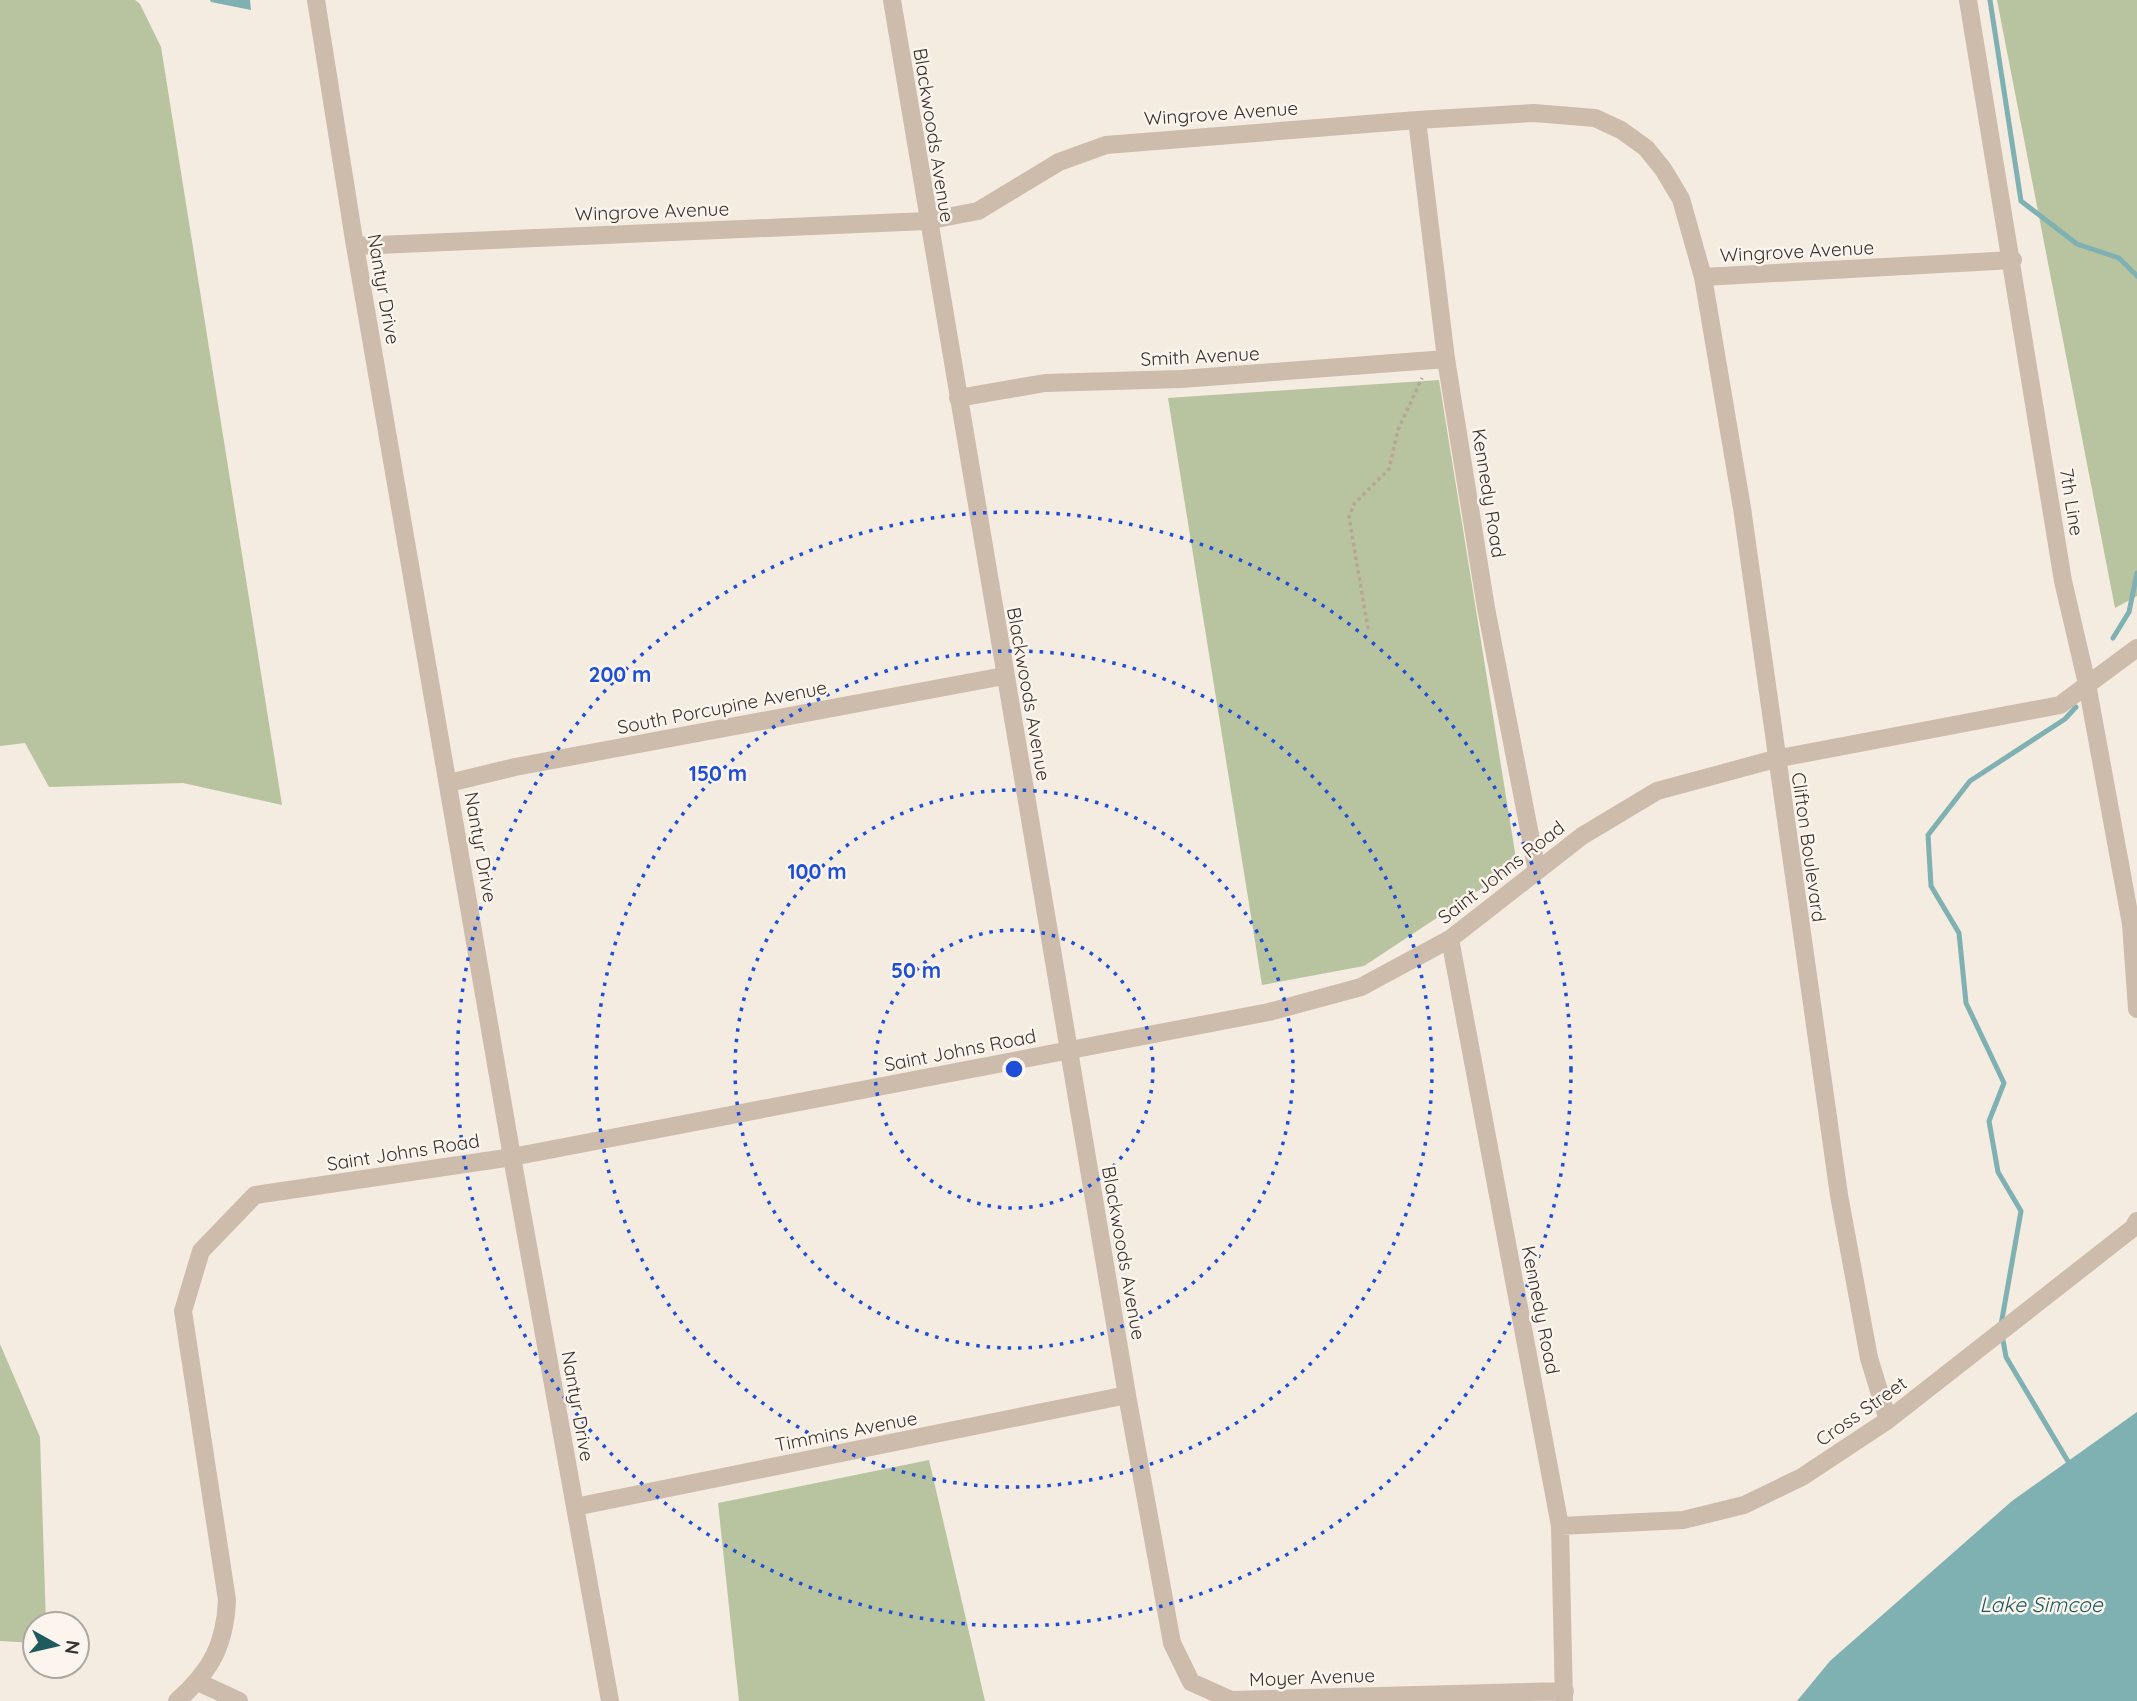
<svg xmlns="http://www.w3.org/2000/svg" width="2137" height="1701" font-family="Quicksand,sans-serif">
<style>
.green{fill:#b8c4a0}
.water{fill:#7fb0b2}
.lines{fill:none;stroke-linecap:round;stroke-linejoin:round}
.stream{stroke:#7fb0b2;stroke-width:5}
.path{stroke:#b9a596;stroke-width:3.5;stroke-dasharray:3.5 3.5;stroke-linecap:butt}
.minor{stroke:#cdbbac;stroke-width:18}
.ring{fill:none;stroke:#1d4ed8;stroke-width:3.5;stroke-dasharray:3.5 7}
.labels{text-anchor:middle;stroke-width:5;stroke-linejoin:round;paint-order:stroke}
.street-label{font-size:19px;fill:#3b302b;stroke:#fbf5ee}
.water-label{font-size:21px;font-style:italic;fill:#1f5a5e;stroke:#fbf5ee}
.centre{fill:#1d4ed8;stroke:#fbf5ee;stroke-width:3.5}
.ring-label{font-size:21px;text-anchor:middle;font-weight:bold;fill:#1d4ed8;stroke:#fbf5ee;stroke-width:5;stroke-linejoin:round;paint-order:stroke}
</style>
<rect width="100%" height="100%" fill="#f4ebe1"/>
<!-- green -->
<path class="green" d="M0 0H135L140 4 161 47 282 805 183 783 49 787 25 743 0 746Z
M1997 0H2137V596L2115 608Z
M1439 380 1517 865 1364 966 1262 985 1168 398Z
M0 1344 40 1437 46 1624H35V1643L0 1641Z
M929 1460 985 1701H739L718 1503Z"/>
<!-- water -->
<path class="water" d="M210 0H250L251 10 211 2Z
M2137 1412V1701H1797L1830 1661 2012 1501Z"/>
<g class="lines">
<!-- stream -->
<path class="stream" d="M1990 0 2021 201 2077 244 2119 258 2137 276
M2113 638 2129 612 2137 573
M2001 1325 2021 1211 1998 1172 1989 1121 2004 1083 1966 1003 1959 933 1931 886 1928 835 1970 781 2065 719 2076 707
M2002 1335 2006 1357 2069 1463"/>
<!-- path -->
<path class="path" d="M1368 629 1349 517 1354 504 1389 469 1398 430 1422 378"/>
<!-- minor -->
<path class="minor" d="M316 0 355 246 512 1157 610 1701
M892 0 1127 1395 1172 1643 1191 1682 1231 1700 1565 1691
M1968 0 2063 581 2087 684 2131 924 2137 1009
M1417 120 1446 359 1486 608 1537 871
M355 246 926 221 978 211 1059 162 1106 145 1417 120 1534 113 1595 118 1621 130 1646 148 1663 169 1681 199 1703 277 1742 508 1839 1195 1869 1358 1888 1420
M1703 277 2013 260
M958 398 1045 383 1181 379 1446 359
M449 783 515 767 1004 676
M1450 939 1560 1526 1564 1701
M575 1507 1127 1395
M1560 1526 1683 1520 1744 1505 1802 1477 1888 1420 2133 1228 2137 1221
M198 1682 239 1701
M177 1701C211 1671 225 1645 227 1600L183 1311 201 1251 255 1195 512 1157 1269 1012 1361 987 1450 939 1582 836 1657 791 1775 759 2060 705 2137 648"/>
</g>
<!-- distance rings -->
<g class="ring">
<circle cx="1014" cy="1069" r="139"/>
<circle cx="1014" cy="1069" r="279"/>
<circle cx="1014" cy="1069" r="418"/>
<circle cx="1014" cy="1069" r="557"/>
</g>
<g class="labels">
<!-- street labels -->
<g class="street-label">
<text transform="translate(1221 113) rotate(-4)" y="7">Wingrove Avenue</text>
<text transform="translate(934 135) rotate(81)" y="7">Blackwoods Avenue</text>
<text transform="translate(652 211) rotate(-2)" y="7">Wingrove Avenue</text>
<text transform="translate(1797 251) rotate(-3)" y="7">Wingrove Avenue</text>
<text transform="translate(384 289) rotate(80)" y="7">Nantyr Drive</text>
<text transform="translate(1200 356) rotate(-3)" y="7">Smith Avenue</text>
<text transform="translate(1489 493) rotate(81)" y="7">Kennedy Road</text>
<text transform="translate(2072 502) rotate(81)" y="7">7th Line</text>
<text transform="translate(1029 694) rotate(80)" y="7">Blackwoods Avenue</text>
<text transform="translate(722 707) rotate(-11)" y="7">South Porcupine Avenue</text>
<text transform="translate(481 847) rotate(80)" y="7">Nantyr Drive</text>
<text transform="translate(1809 847) rotate(82)" y="7">Clifton Boulevard</text>
<text transform="translate(1501 872) rotate(-38)" y="7">Saint Johns Road</text>
<text transform="translate(960 1050) rotate(-11)" y="7">Saint Johns Road</text>
<text transform="translate(403 1152) rotate(-9)" y="7">Saint Johns Road</text>
<text transform="translate(1124 1253) rotate(80)" y="7">Blackwoods Avenue</text>
<text transform="translate(1541 1310) rotate(79)" y="7">Kennedy Road</text>
<text transform="translate(578 1406) rotate(80)" y="7">Nantyr Drive</text>
<text transform="translate(1861 1411) rotate(-35)" y="7">Cross Street</text>
<text transform="translate(846 1431) rotate(-11)" y="7">Timmins Avenue</text>
<text transform="translate(1312 1677) rotate(-2)" y="7">Moyer Avenue</text>
</g>
<!-- water labels -->
<g class="water-label">
<text x="2041" y="1612">Lake Simcoe</text>
</g>
</g>
<circle cx="1014" cy="1069" r="10" class="centre"/>
<g class="ring-label">
<text x="620" y="682">200 m</text>
<text x="718" y="781">150 m</text>
<text x="817" y="879">100 m</text>
<text x="916" y="978">50 m</text>
</g>
<!-- north arrow -->
<g transform="translate(56 1645) rotate(98)"><circle r="33" fill="#fbf5ee" stroke="#aea6a0" stroke-width="2"/>
<path d="M0-5L12 26L0 18L-12 26Z" fill="#1f5a5e"/>
<text y="-10" font-size="19" font-weight="bold" text-anchor="middle" fill="#3b302b">N</text>
</g>
</svg>
